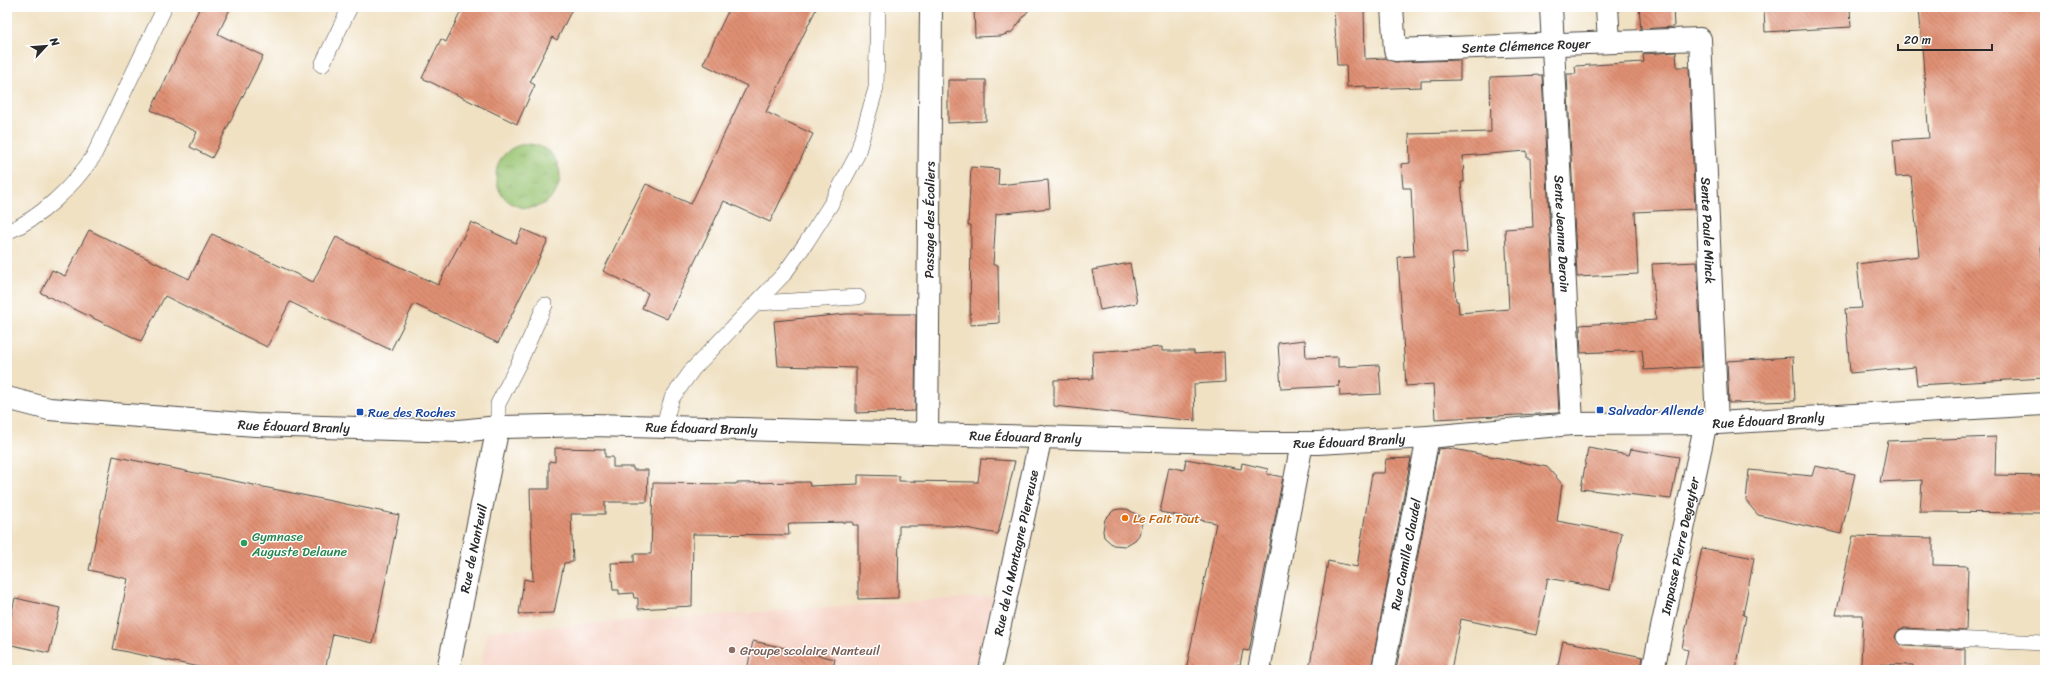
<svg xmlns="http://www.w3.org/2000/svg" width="2052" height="677" font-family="Sriracha,sans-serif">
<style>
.built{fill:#f6d2c5}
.park{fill:url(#park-tufts);stroke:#61764c}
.building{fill:url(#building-back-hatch);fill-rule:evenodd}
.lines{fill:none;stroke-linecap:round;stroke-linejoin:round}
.lane-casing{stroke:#494642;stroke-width:16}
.street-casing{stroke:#494642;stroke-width:24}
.lane{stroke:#fff;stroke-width:15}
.street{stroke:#fff;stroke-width:22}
.transit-dot{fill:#1a4fb4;stroke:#fff;stroke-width:1.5}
.food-dot{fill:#e8710a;stroke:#fff;stroke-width:1.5}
.leisure-dot{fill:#2e9e5b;stroke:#fff;stroke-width:1.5}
.education-dot{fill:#8d6e63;stroke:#fff;stroke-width:1.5}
.labels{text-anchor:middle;stroke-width:3;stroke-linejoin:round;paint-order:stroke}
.street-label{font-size:13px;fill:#2b2b2b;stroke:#fff}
.transit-label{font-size:13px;fill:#164399;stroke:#fff;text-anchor:start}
.food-label{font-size:13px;fill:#c56008;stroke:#fff;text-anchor:start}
.leisure-label{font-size:13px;fill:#27864d;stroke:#fff;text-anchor:start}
.education-label{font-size:13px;fill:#785e54;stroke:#fff;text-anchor:start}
</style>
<defs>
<pattern id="park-tufts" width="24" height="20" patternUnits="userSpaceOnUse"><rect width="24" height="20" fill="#97c26e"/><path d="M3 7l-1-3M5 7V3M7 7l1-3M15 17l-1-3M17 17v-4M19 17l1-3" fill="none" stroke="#7b9e5b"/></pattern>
<pattern id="building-back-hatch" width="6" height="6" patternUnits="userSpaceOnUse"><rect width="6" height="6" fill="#e09073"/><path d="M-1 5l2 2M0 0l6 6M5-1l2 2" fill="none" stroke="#b6765f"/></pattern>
</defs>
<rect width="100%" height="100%" fill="#fff"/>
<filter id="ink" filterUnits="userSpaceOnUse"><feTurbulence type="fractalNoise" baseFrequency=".025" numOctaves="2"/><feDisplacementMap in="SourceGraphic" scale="8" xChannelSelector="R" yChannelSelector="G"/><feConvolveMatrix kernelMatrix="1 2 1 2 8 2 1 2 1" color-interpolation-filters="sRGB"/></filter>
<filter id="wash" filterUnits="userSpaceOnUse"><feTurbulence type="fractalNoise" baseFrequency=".012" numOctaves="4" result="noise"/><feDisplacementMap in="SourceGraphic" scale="16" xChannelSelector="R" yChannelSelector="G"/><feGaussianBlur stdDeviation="0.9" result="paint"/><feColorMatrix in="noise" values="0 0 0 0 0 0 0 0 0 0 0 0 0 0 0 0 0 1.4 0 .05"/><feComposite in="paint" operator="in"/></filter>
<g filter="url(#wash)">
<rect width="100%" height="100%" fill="#f0e1c3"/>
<!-- built -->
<path class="built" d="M993 596 976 670H480L488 631Z"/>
<!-- park -->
<path class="park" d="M496 176a32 32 0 1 1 64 0a32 32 0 1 1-64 0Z"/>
<g id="blocks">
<!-- building -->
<path class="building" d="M200 7H231L218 34 263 56 212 158 190 147 197 132 151 110Z
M463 7H573L557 40 552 37 530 82 535 85 517 124 422 78 441 39 446 42Z
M730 7H817L766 112 813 134 770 222 724 201 667 319 642 308 648 293 603 271 646 184 691 204 747 86 703 64Z
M974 7H1031L1012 32 1001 36 975 37Z
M1334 7H1364L1365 59 1386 58 1395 62 1460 60V80L1421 81V87L1366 89V86L1347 87 1346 65H1337Z
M1639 7H1673L1674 27 1641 29Z
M1764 7H1850L1851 27 1765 32Z
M1919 7H2045V247H2041L2045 284V378L1917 385 1915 367 1850 373 1845 309 1862 308 1857 264 1919 256 1911 176 1896 177 1893 140 1929 138Z
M1676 52 1677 67H1689L1695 209 1635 212 1638 274 1577 277 1567 74H1576L1575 66 1644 62 1643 54Z
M1542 75 1559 413 1435 419 1433 384 1406 386 1398 257 1414 256 1411 188H1403L1401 164 1410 163 1409 134 1491 132 1490 77ZM1527 151V158H1530L1533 227 1505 229 1509 309 1459 313 1458 301H1456L1452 254 1467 252 1461 182H1464L1463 156Z
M948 80H986V121L948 123Z
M971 167 999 169 998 185 1048 180 1050 208 996 214 993 265H998L999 323 970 325 971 225H968Z
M471 222 516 243 522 229 548 240 498 343 414 304 391 350 290 302 267 347 165 296 141 341 41 293 52 270 65 276 89 230 189 279 212 234 313 282 336 237 438 285Z
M1697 262 1702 367 1644 370 1642 350 1581 353 1580 325 1656 320 1652 264Z
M1130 263 1137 303 1100 310 1092 270Z
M846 314H916L915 411 856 413V368L778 366 774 321Z
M1305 340 1306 358 1338 357V367L1379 365 1381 394 1340 396 1339 381V386L1281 389 1278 343Z
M1162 347V351H1194V354L1224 352 1225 382 1194 384 1195 421 1054 406V380L1093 379 1092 352Z
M1793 357 1795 401 1729 403 1727 361Z
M1996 437 1995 475 2045 476V513L1920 512 1922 480 1880 482 1888 441Z
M555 448 605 449V457H613V467H633V470H648L647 502H605V514H571L573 562 564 563 554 613 519 614 524 579 533 581 530 489H549V461L555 462Z
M1448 448 1547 467 1562 484 1557 521 1622 533 1610 590 1548 578 1536 635 1461 619 1451 670H1396L1438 449Z
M1588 448 1629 455 1631 449 1679 457 1671 499 1581 489Z
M113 456 399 515 373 643 333 634 325 670H213L113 649 128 579 89 570Z
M1411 458 1371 670H1309L1328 561 1357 567 1372 473H1384L1386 459Z
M981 459 1015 461 998 534 955 526H899L898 598 858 599V525H853V522L791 523 788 524 789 535 693 534 692 606 638 609V598H634L633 593 619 594V590H613L611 563 634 562V554H651L653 483 736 484V483L809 482 810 486 858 484V475L899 476V481L978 482Z
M1186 459 1241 469 1242 463 1268 469 1267 474 1283 477 1249 651 1243 650 1240 665 1237 664 1236 670H1186L1216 523 1160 512 1169 467 1184 470Z
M1815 466 1855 474 1841 534 1758 515 1746 501 1749 470 1812 476Z
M1120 509H1127L1143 518 1139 535 1135 540 1125 546 1113 545 1104 537 1103 531 1105 519 1114 510Z
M1853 536 1933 538V565L1968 566 1966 631 1904 628 1897 632 1895 637 1899 644 1904 646 1965 649V670H1913V665L1861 664 1863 615H1836Z
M1702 548 1754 558 1743 615 1746 616 1736 670H1684L1688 650 1682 648Z
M15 598 60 608 49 653 7 644V635Z
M753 641 835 659 833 670H747Z
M1563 641 1643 657 1641 670H1557Z"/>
</g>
</g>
<g filter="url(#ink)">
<use href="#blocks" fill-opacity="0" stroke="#494642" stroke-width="1"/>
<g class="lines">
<!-- lane casing -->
<g class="lane-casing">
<path id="lane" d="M322 65 350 7
M7 232C41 218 72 187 93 157L163 11
M758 303 858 297
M498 427V404L520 361 545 305
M663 427 672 398 693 369 784 274 806 243 831 204 857 155 876 88 878 7
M1904 637 2045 643"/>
</g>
<!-- street casing -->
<g class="street-casing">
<g id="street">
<path id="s1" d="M1392 7 1395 50 1700 39 1717 423"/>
<path id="s2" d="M1551 7 1572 424"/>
<path d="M1607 7 1609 42"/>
<path id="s3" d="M7 398 49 409 255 425 460 431 498 427 592 425 1263 443H1317L1428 437 1572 424 1717 423 2045 404"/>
<path id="s4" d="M927 434 931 7"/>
<path id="s5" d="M448 670 498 427"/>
<path id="s6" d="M990 670 1041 436"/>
<path d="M1259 670 1302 443"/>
<path id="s7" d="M1383 670 1428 437"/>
<path id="s8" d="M1653 670 1706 422"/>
</g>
</g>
<!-- lane -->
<use href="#lane" class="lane"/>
<!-- street -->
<use href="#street" class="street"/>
</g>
</g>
<!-- markers -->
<g class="transit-dot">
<rect x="1596" y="406" width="8" height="8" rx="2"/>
<rect x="356" y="408" width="8" height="8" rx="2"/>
</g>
<circle class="food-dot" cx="1125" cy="518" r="4"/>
<circle class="leisure-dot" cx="244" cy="543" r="4"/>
<circle class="education-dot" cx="732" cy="650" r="4"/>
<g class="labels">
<!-- street labels -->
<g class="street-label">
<text dy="5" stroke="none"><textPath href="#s1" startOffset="174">Sente Clémence Royer</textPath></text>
<text dy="5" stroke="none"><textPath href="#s4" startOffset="214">Passage des Écoliers</textPath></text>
<text dy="5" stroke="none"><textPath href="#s1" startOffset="540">Sente Paule Minck</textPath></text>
<text dy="5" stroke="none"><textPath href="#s2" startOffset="227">Sente Jeanne Deroin</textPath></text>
<text dy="5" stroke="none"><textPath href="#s3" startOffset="1765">Rue Édouard Branly</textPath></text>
<text dy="5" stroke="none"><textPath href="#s3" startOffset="289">Rue Édouard Branly</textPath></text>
<text dy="5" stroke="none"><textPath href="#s3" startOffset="697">Rue Édouard Branly</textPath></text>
<text dy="5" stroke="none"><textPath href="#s3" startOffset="1021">Rue Édouard Branly</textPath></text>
<text dy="5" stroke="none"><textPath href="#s3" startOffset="1345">Rue Édouard Branly</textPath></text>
<text dy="5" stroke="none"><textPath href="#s8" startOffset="127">Impasse Pierre Degeyter</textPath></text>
<text dy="5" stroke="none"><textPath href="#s5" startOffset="124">Rue de Nanteuil</textPath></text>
<text dy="5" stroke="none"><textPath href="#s6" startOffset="120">Rue de la Montagne Pierreuse</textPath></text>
<text dy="5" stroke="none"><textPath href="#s7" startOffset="118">Rue Camille Claudel</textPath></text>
</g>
<!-- transit labels -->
<g class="transit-label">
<text x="1608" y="415">Salvador Allende</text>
<text x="368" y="417">Rue des Roches</text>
</g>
<!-- food labels -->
<g class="food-label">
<text x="1133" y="523">Le Fait Tout</text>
</g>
<!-- leisure labels -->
<g class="leisure-label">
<text x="252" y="541">Gymnase<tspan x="252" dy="15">Auguste Delaune</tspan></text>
</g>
<!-- education labels -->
<g class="education-label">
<text x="740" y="655">Groupe scolaire Nanteuil</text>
</g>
</g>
<!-- margin -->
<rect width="2052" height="677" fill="none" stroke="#fff" stroke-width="24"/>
<!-- north arrow -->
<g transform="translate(46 46) rotate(64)" stroke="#ffffff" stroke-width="3" paint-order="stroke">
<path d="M0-3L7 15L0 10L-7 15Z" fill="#2b2b2b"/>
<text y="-6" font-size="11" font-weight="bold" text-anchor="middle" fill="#2b2b2b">N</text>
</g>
<!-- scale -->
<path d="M1898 44v6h94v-6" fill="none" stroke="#2b2b2b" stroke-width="2"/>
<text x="1904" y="44" font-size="12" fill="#2b2b2b" stroke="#ffffff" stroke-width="3" paint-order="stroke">20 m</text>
</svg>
